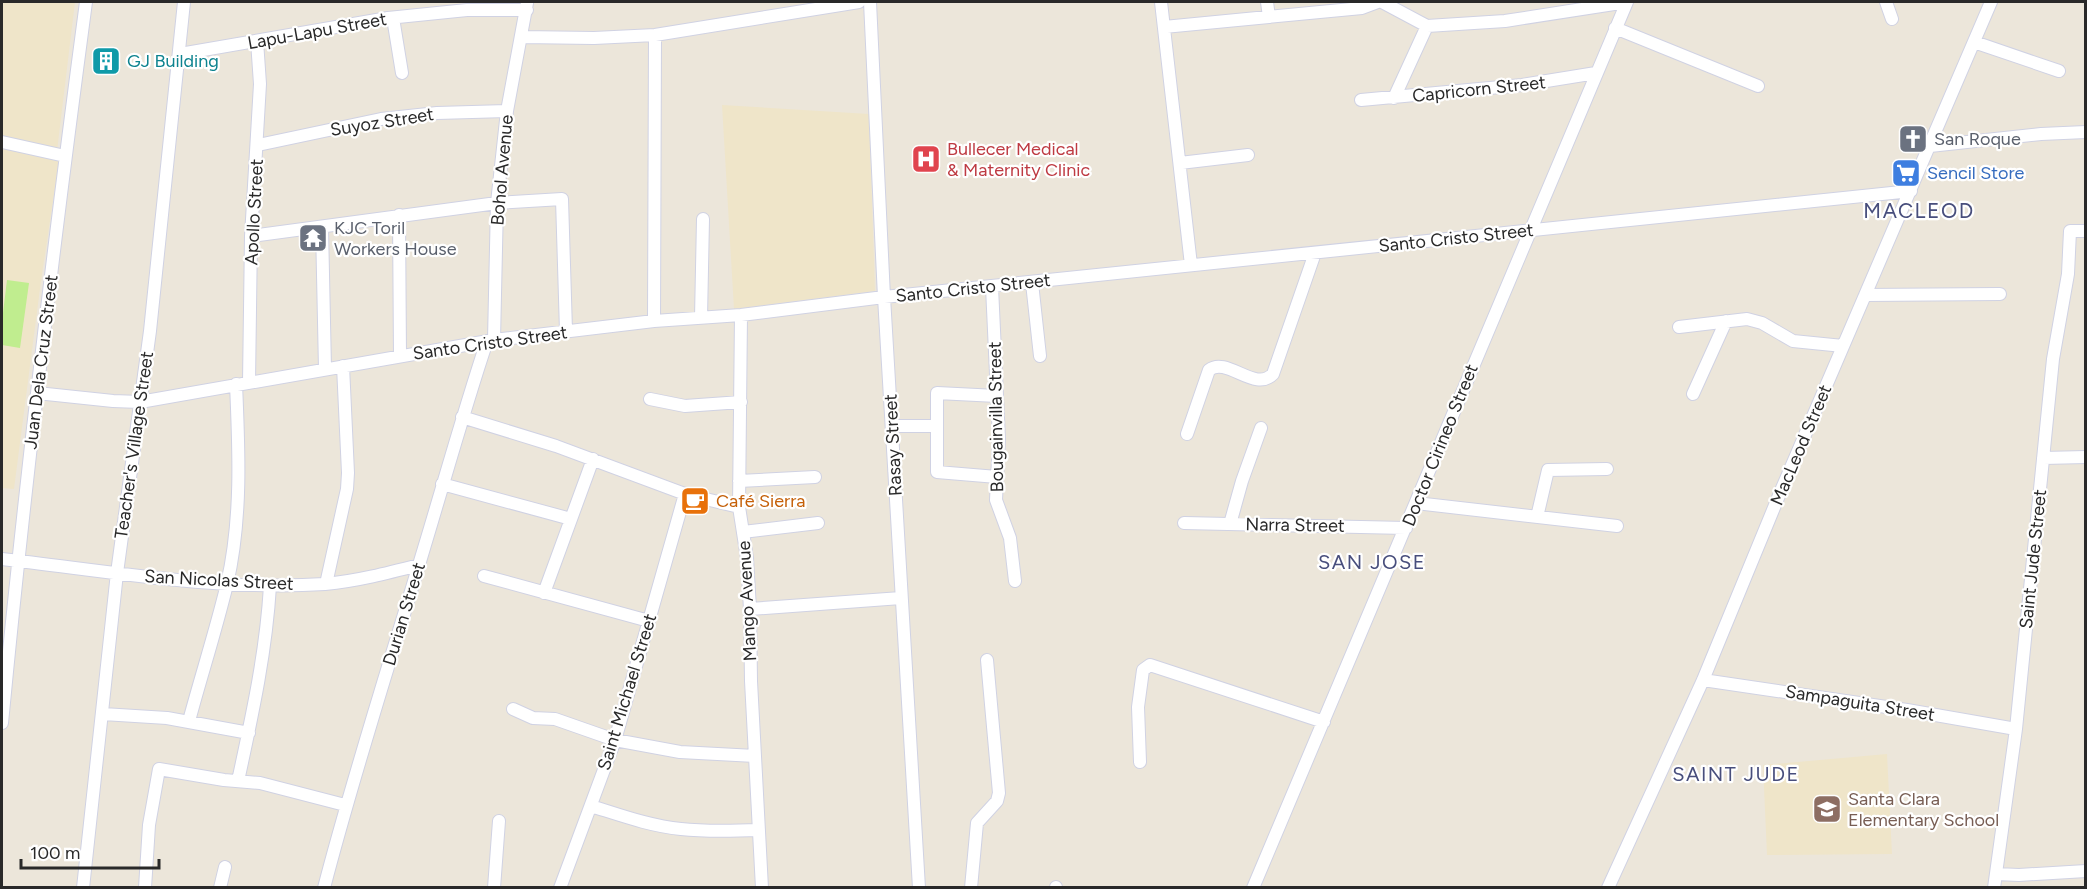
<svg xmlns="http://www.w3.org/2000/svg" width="2087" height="889" font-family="Figtree,sans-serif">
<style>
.education{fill:#efe5c9}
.pitch{fill:#c0ed8f}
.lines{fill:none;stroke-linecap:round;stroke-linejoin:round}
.minor-casing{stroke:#d0d2e3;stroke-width:14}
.minor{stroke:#fff;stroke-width:12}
.labels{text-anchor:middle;stroke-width:4.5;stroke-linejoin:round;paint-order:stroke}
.street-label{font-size:18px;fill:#292929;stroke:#fff}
.culture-label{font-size:18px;fill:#0d838f;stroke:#fff;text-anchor:start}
.worship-label{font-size:18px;fill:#5b616d;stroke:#fff;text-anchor:start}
.health-label{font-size:18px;fill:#be3a42;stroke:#fff;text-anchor:start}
.shop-label{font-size:18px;fill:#366cbe;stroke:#fff;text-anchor:start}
.food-label{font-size:18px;fill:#c56008;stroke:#fff;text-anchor:start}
.education-label{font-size:18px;fill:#785e54;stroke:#fff;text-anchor:start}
.neighbourhood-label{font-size:20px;letter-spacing:1.5px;fill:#484e7c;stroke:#fff}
.quarter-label{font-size:21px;letter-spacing:1.5px;fill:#484e7c;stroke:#fff}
</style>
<rect width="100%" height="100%" fill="#ece6da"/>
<!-- education -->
<path class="education" d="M2 2H75L57 151 2 140Z
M722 105 869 114 875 291 734 309Z
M2 147 59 161 41 281 14 489 2 488Z
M1887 754 1892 854 1767 855 1763 765Z"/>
<!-- pitch -->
<path class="pitch" d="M7 280 29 283 20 348 2 345V321Z"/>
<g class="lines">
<!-- minor casing -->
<g class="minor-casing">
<path id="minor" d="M870 2 884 297 919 888
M1161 2 1191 265
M1267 2 1269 17
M1382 2 1427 26 1505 21 1627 2
M1886 2 1892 19
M393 18 402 73
M1164 27 1362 8 1378 2
M1615 28 1758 86
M521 37 594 38 655 35 859 2
M1974 42 2059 71
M180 54 388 18 467 10H527
M1394 98 1427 26
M1361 100 1522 85 1596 73
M2 142 65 156
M258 145 381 119 437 113 507 111
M1930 146 2041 134 2086 132
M1180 163 1248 155
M399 215 400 356
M322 227 325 369
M251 236 497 203 562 199 566 331
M1032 283 1040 356
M992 287 999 439 996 500 1010 538 1015 581
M1865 295 2000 294
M741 315 739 507 747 558 750 609 751 681 762 888
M701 318 703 219
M654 321 655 35
M1679 327 1747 319 1762 323 1793 341 1843 346
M494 340 497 203 507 111 527 3
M249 383 251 236 260 84 257 41
M37 393 113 401 140 402 494 340 654 321 741 315 884 297 1911 191
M1693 394 1726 321
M997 396 937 393V472L997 477
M650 399 685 406 741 402
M462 417 556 446 685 494 739 507
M892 426H936
M1187 434 1209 370C1227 356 1255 393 1273 374L1315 253
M2043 458 2086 457
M739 481 815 477
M442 484 571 519
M1416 503 1617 526
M1537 517 1548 470 1607 469
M1184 523 1406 528
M1230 524 1242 481 1261 428
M743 532 818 523
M2 559C108 571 217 591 325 584 357 581 388 573 419 565
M484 576 649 621
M326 584 347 489 348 473 343 366
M544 593 593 459
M750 609 901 598
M1703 680 1907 710 2016 729
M513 709 533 718 555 719 615 740 680 752 755 756
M103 714 167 718 249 733
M189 721C201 676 216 630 227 584 242 519 239 451 236 384
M2 723C25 482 54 241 86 2
M1140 762 1138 707 1143 670 1150 665 1324 722
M238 781C252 716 266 653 270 586
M591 806C620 815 650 826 681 829 707 832 733 831 759 830
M1996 874 2019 875 2086 871
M83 888 117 573 150 331 184 2
M145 888 149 825 159 769 224 780 260 783 345 805
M220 888 225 867
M324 888C352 780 386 675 418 568 441 493 462 416 487 341
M494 888 499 821
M560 888 615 740 685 494
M971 888 977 823 997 801 999 793 987 660
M1056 888V887
M1253 888 1627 2
M1608 888 1703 680 1780 493 1991 2
M1994 888 2016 729 2053 359 2068 274 2070 231H2086"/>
</g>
<!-- minor -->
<use href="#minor" class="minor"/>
</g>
<!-- icons -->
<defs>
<g id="building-square" transform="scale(1.5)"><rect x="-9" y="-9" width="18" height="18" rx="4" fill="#0f9aa8" stroke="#fff"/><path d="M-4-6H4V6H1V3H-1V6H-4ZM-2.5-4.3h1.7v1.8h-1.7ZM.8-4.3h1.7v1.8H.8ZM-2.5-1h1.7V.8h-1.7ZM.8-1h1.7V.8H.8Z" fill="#fff"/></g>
<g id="church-square" transform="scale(1.5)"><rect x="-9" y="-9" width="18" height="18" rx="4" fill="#6b7280" stroke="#fff"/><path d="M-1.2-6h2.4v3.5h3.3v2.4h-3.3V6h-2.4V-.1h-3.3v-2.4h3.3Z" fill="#fff"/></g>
<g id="hospital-square" transform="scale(1.5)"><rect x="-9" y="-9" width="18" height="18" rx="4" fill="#e0444e" stroke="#fff"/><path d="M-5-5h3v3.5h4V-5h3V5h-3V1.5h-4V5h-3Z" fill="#fff"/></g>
<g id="supermarket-square" transform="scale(1.5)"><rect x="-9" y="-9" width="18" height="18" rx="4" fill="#3f7fe0" stroke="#fff"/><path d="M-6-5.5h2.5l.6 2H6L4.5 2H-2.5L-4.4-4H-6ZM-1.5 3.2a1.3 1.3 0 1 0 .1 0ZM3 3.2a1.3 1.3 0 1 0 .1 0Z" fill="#fff"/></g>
<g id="temple-square" transform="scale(1.5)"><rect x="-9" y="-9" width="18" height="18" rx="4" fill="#6b7280" stroke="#fff"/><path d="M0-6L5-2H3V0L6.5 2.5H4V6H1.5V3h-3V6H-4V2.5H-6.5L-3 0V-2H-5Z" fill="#fff"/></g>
<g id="cafe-square" transform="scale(1.5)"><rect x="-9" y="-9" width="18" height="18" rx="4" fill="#e8710a" stroke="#fff"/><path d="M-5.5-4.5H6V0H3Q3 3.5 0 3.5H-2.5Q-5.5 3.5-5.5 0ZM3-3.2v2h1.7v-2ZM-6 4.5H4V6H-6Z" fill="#fff"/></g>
<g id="school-square" transform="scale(1.5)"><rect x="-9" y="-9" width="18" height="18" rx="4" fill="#8d6e63" stroke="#fff"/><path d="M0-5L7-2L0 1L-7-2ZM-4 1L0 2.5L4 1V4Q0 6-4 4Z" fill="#fff"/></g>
</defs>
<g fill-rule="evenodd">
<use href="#building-square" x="106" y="61"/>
<use href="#church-square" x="1913" y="139"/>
<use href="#hospital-square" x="926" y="159"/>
<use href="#supermarket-square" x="1906" y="173"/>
<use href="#temple-square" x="313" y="238"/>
<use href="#cafe-square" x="695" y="501"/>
<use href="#school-square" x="1827" y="809"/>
</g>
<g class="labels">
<!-- street labels -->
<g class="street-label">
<text transform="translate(317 31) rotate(-10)" y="6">Lapu-Lapu Street</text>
<text transform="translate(1479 89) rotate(-6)" y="6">Capricorn Street</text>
<text transform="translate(382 122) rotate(-9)" y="6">Suyoz Street</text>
<text transform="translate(502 170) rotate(-85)" y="6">Bohol Avenue</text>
<text transform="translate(254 212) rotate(-87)" y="6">Apollo Street</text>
<text transform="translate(1456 238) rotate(-6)" y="6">Santo Cristo Street</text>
<text transform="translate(973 288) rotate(-6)" y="6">Santo Cristo Street</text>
<text transform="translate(490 343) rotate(-8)" y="6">Santo Cristo Street</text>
<text transform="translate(41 362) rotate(-83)" y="6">Juan Dela Cruz Street</text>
<text transform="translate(996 417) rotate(-91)" y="6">Bougainvilla Street</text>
<text transform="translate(134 445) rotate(-82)" y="6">Teacher's Village Street</text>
<text transform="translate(893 445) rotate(-93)" y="6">Rasay Street</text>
<text transform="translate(1440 445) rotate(-68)" y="6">Doctor Cirineo Street</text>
<text transform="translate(1801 445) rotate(-67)" y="6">MacLeod Street</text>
<text transform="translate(1295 525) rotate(1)" y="6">Narra Street</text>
<text transform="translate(2033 559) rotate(-84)" y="6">Saint Jude Street</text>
<text transform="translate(219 580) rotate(3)" y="6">San Nicolas Street</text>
<text transform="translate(747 601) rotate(-93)" y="6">Mango Avenue</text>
<text transform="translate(404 614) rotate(-73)" y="6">Durian Street</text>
<text transform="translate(627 692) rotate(-73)" y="6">Saint Michael Street</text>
<text transform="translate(1860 703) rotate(9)" y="6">Sampaguita Street</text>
</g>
<!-- culture labels -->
<g class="culture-label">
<text x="127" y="67">GJ Building</text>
</g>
<!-- worship labels -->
<g class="worship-label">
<text x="1934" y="145">San Roque</text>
<text x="334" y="234">KJC Toril<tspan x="334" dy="21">Workers House</tspan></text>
</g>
<!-- health labels -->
<g class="health-label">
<text x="947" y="155">Bullecer Medical<tspan x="947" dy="21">&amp; Maternity Clinic</tspan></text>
</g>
<!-- shop labels -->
<g class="shop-label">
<text x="1927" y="179">Sencil Store</text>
</g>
<!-- food labels -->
<g class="food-label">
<text x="716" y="507">Café Sierra</text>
</g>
<!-- education labels -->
<g class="education-label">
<text x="1848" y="805">Santa Clara<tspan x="1848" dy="21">Elementary School</tspan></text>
</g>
<!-- neighbourhood labels -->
<g class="neighbourhood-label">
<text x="1372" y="569">SAN JOSE</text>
<text x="1736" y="781">SAINT JUDE</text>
</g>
<!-- quarter labels -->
<g class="quarter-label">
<text x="1919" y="218">MACLEOD</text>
</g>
</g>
<!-- border -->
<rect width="2087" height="889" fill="none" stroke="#292929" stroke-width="6"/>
<!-- scale -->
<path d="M21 859v9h138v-9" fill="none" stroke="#292929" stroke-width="3"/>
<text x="30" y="859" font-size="18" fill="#292929" stroke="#ffffff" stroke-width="4.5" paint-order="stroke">100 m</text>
</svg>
